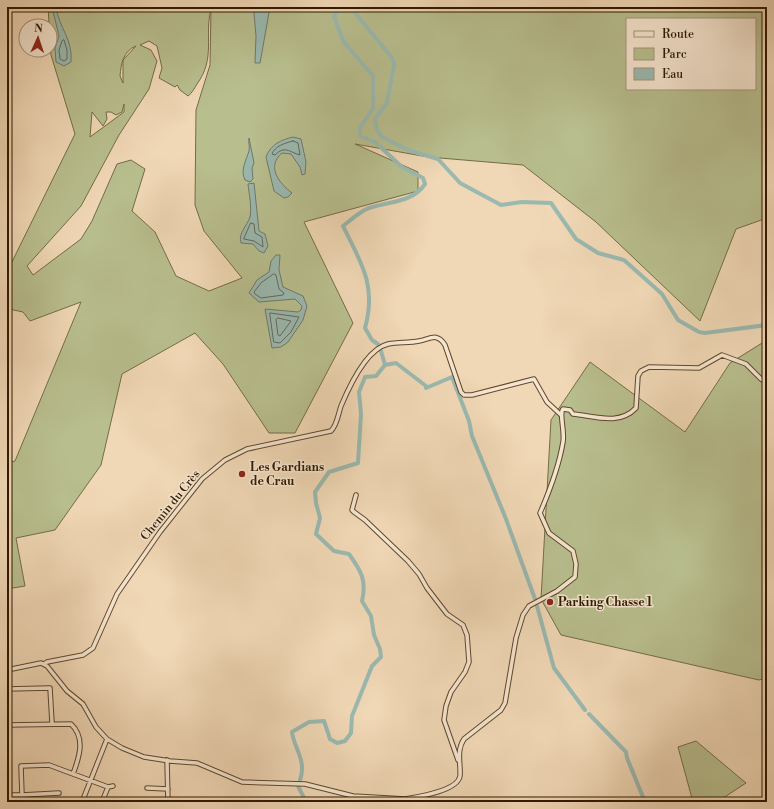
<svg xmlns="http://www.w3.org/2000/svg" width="774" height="809" font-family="'Libre Bodoni',serif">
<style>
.green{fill:#b8be8e;stroke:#746c47;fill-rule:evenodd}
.water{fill:#9ab9b0;stroke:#6f796a}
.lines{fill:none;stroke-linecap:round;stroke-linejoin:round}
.shore{stroke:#646958;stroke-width:1}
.canal{stroke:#9ab9b0;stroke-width:4}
.minor-casing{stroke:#5f482d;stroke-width:5.5}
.minor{stroke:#f5e5cf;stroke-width:3.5}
.poi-dot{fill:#8f2418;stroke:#f5e5cf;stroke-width:1.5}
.labels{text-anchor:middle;stroke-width:3;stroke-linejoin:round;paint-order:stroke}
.poi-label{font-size:12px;font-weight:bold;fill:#2f1900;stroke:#f5e5cf;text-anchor:start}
.street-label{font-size:12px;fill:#2f1900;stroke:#f5e5cf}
</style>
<rect width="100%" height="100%" fill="#f0d7b5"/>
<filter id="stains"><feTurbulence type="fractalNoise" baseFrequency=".005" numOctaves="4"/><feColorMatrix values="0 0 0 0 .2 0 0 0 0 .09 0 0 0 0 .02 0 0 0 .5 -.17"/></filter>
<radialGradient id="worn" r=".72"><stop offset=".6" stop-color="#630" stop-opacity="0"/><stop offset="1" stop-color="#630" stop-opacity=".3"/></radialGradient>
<!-- green -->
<path class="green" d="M48 7H767V218L736 229 700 321 596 222 523 165 428 157 355 144 418 172V191L304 222 353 323 295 433H269L223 364 195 333 122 374 101 465 55 530 16 538 25 586 7 589V463L15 461 81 302 30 321 23 312 9 309 7 306V272L75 134 51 55ZM211 9 210 65 196 110 195 205 204 231 242 278 209 291 176 276 155 232 132 211 145 169 131 160 117 164 92 221 81 239 33 275 27 266 81 206 119 135 149 89 157 61 151 50 140 45 149 41 157 46 162 68 159 78 175 87 177 85 180 90 188 96C192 93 194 89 197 84 216 58 204 36 211 9ZM627 19H755V89H627ZM136 46 123 60V83L120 76C121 64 123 51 136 46ZM124 104V112L90 137 92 112 103 126 107 119 106 112H111L116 115 122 112Z
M767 340V678L759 680 561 635 541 599 551 420 590 362 685 432 730 363Z
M696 741 746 783 717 802H693L678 747Z"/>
<!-- water -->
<path class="water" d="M52 7H56C59 28 73 39 71 62L64 66 56 62 55 48 59 36Z
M257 7H270L260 63H255L256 36 254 13Z
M293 137 301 139 306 162 305 174 302 175 300 167 291 154 282 153C266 167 279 183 292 193L288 197 284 198 274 191 266 157C271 144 281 140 293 137Z
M249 138 254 163 252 168 253 179 250 182 245 180C240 170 246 161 249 151 250 147 248 142 249 138Z
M254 183 259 231 265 234 268 246 264 253 259 251 253 244 241 243C238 233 247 226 250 217 252 207 249 194 248 184Z
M276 255H280L279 270 283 287 303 296 307 306 303 320 288 342 281 347 272 348 265 309 298 312 301 310 302 306 295 299 259 302 249 293 257 280 269 272 271 261Z"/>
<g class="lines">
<!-- shore -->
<path class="shore" d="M64 40 67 50V59L64 61 60 59 59 50 62 41Z
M293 141 298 143 300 155C289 152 285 145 275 155L272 154C275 146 285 143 293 141Z
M251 223 254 224 255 233 262 237 263 247 254 241 244 239Z
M274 274 276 275 279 289 284 293 283 295 261 298 255 294 254 292 261 283Z
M270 313 299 317 291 332 280 343 274 342Z
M278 318 291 321 280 336 278 335 276 320Z"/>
<!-- canal -->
<path class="canal" d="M338 7 334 16 343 41 373 76V108L360 128V136L375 142 402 167 423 178 425 184C412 203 390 201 369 208 360 211 351 220 343 226 361 263 377 285 365 328L372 340 379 345
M353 7 356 14 393 59 394 65 387 103 375 119 377 130 382 137 408 150 438 159 460 183 501 205 522 202 551 203 576 239 598 253 624 260 662 294 678 320 699 332 705 333 767 325
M385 365 396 363 426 386V388L452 377 469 421 472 436 506 519 535 599
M537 606 554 668 585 710
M589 714 626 752 627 758 645 802
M300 780C307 760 294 749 292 732L309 722 324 721 330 739 337 743 345 741 351 733 352 716 372 666 381 657 380 649 374 635 371 616 362 601C367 580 361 571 349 554L334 551 316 534 320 518 316 503 315 492 329 472 358 463 361 414 359 392 365 377 376 376 385 365 381 351
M298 786 306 802"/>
<!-- minor casing -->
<g class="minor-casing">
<path id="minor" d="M356 495 352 510 354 512 365 520 408 561 419 574 427 588 447 614 463 625 467 635 469 662 465 672 451 692 446 706 444 720 458 760
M44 664 47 662 83 655 93 648 117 594 160 532 202 479 225 460 247 449 331 431C337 425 338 415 341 406 349 387 366 349 388 344 398 342 409 343 419 341 430 339 437 332 445 345L461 392 464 395H472L534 379 547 402 561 415
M7 670 41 663 47 666 67 691 83 704 96 727 107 739 122 748 144 757 170 761 197 763 242 782 305 784 353 796 405 799 406 802
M7 689 50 688 52 723
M7 725 71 724C86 738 79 758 73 774
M167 760 168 802
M147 788 168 789
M7 795H22L21 766 49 765 108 787
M22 795 59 793
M405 799C417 797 458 791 460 776 461 763 456 751 464 739L501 710 505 703 516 638 523 615 529 606 557 591 575 577 576 564 573 551 549 533 540 513C550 490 559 466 563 442 565 432 559 413 563 409L570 410 573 414C594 416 619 426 636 408L638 376 641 371 649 367 699 368 722 355 746 364 761 379 767 383
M82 802 107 739
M102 802 108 787 113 786"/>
</g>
<!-- minor -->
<use href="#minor" class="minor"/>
</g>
<!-- markers -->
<g class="poi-dot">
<circle cx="242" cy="474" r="4"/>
<circle cx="550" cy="602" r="4"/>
</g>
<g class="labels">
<!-- poi labels -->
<g class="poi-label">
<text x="250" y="471">Les Gardians<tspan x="250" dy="14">de Crau</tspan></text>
<text x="558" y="606">Parking Chasse 1</text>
</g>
<!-- street labels -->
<g class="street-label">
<text transform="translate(170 505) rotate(-51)" y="4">Chemin du Crès</text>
</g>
</g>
<!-- margin -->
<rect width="774" height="809" fill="none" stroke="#f0d7b5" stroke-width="24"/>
<rect x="8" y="8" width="758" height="793" fill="none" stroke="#2f1900" stroke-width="2"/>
<rect x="12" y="12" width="750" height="785" fill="none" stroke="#2f1900"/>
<!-- legend -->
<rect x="626" y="18" width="130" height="72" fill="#f5e5cf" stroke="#a6937c"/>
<rect x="634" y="31" width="20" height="6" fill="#f5e5cf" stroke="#a6937c"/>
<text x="662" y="38" font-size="12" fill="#2f1900">Route</text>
<rect x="634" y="48" width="20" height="12" fill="#b8be8e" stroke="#a6937c"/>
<text x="662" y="58" font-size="12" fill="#2f1900">Parc</text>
<rect x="634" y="68" width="20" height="12" fill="#9ab9b0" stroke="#a6937c"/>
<text x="662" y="78" font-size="12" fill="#2f1900">Eau</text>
<!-- north arrow -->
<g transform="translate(38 38) rotate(3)"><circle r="19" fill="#f5e5cf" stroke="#a6937c"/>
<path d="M0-3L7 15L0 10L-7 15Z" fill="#8f2418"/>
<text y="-6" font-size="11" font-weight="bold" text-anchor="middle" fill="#2f1900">N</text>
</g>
<rect width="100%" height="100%" filter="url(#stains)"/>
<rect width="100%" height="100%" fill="url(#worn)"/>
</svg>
